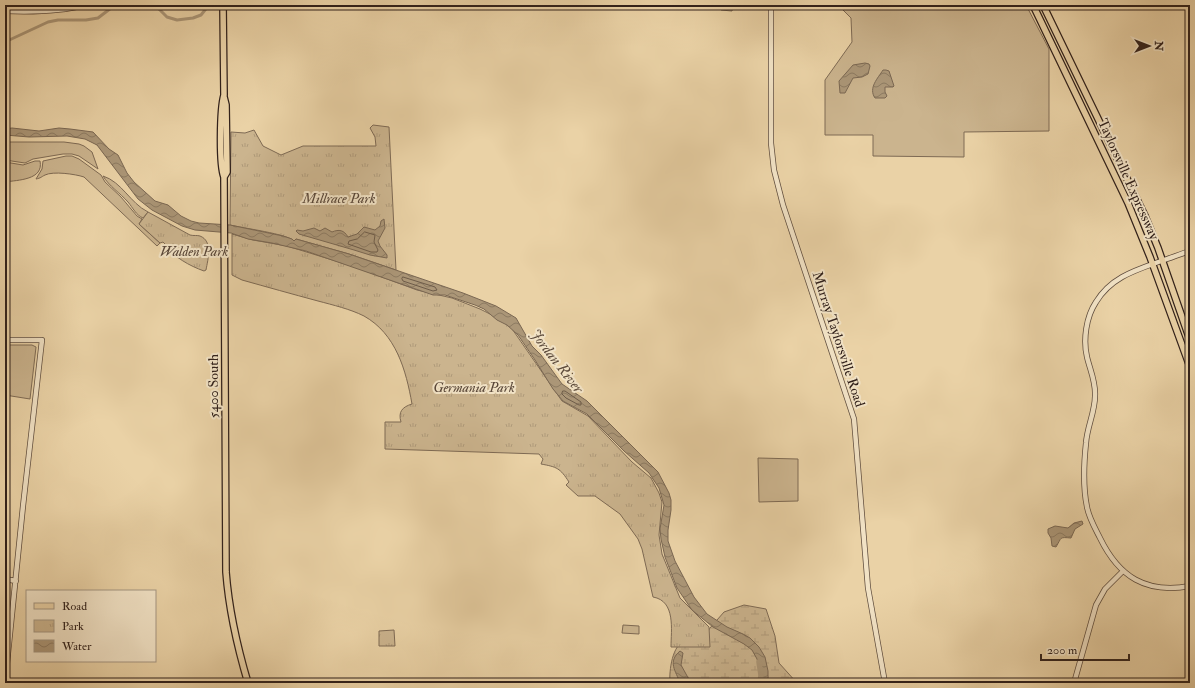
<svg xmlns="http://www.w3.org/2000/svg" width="1195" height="688" font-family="'IM FELL Double Pica',serif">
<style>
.green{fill:#cbb48e;stroke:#7e6a54}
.wetland{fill:url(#wetland-marsh);stroke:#7e6a54}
.park{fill:url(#park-tufts);stroke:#7e6a54}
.water{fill:url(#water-waves);stroke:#7a6752}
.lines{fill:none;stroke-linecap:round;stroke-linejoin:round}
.shore{stroke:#6e5c49;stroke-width:1}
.canal{stroke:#ab9677;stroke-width:3}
.river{stroke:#ab9677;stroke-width:5.5}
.tertiary-casing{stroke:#5f4d3e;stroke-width:6}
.primary-casing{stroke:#31211b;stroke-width:8}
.tertiary{stroke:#f1e2c5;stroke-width:4.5}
.primary{stroke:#ead2a6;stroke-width:5.5}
.labels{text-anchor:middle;stroke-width:4;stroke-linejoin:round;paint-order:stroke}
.street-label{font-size:14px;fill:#31211b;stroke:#f1e2c5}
.park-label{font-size:14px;font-style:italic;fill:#584638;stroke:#f1e2c5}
.water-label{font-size:15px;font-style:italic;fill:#5c4a3b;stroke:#f1e2c5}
</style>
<defs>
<pattern id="wetland-marsh" width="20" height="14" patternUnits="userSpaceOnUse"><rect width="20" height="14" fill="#cbb48e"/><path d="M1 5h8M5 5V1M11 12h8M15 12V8" fill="none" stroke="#af9a7a"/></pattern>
<pattern id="park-tufts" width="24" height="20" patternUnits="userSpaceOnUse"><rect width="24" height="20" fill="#cbb48e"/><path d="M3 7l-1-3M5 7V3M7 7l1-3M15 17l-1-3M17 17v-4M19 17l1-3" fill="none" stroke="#af9a7a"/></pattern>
<pattern id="water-waves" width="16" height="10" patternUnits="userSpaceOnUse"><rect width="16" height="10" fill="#ab9677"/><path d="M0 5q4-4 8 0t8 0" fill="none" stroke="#8c7a61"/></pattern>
</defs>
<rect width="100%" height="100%" fill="#ead2a6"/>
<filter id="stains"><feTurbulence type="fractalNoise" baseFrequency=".005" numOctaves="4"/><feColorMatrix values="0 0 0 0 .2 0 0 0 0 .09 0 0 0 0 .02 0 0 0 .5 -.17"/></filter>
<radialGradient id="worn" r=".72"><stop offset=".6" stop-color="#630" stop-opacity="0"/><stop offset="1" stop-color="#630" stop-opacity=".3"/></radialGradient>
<!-- green -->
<path class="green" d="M686 5H733L732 11 721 10 720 9H686Z
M822 5H1026L1049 49V131L964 132V157L873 156V135H825V80L852 42 851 18 838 5Z
M5 142H64L79 144 84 146 92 152 98 169 79 156 72 154H63L33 159 25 163 5 160Z
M66 156H72L79 159 101 175 105 182 121 197 137 216 142 219 139 224 160 243 157 246 84 177C75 174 53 171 45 175 41 177 41 178 36 179L42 169 43 161Z
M35 161H40C44 180 18 180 5 182V162L23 165Z
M103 176C122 182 130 203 148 212L143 218C136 215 133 208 128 202 120 193 109 186 103 176Z
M5 345H32L36 347 30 399 5 395Z
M758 458 798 459V501L759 502Z
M623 625 639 626V634L622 633Z"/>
<!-- wetland -->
<path class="wetland" d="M744 605 766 609 775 636 779 663 797 683H670C669 671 672 644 686 640 692 638 699 638 705 637L710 628 724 612Z"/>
<!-- park -->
<path class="park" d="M373 125 389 127 396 270 349 254 296 239 294 241C288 234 242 228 230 225L231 132 245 133 254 130 263 146 281 155 303 146H376L375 137 370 128Z
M148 212 190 235C194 236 197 235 200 236 213 241 208 259 206 270L204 271C190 266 173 257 165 244L163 242 160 243 139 224Z
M232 234 253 240 287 246 352 266 417 290 452 298 480 309 508 323 562 401 588 416 632 462 651 478 659 493 662 502 659 535 662 554 680 598 709 627 710 647H671C671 630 676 601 653 597L642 549 638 539 620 514 595 496H578L566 485 569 482C560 468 557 467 541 464L543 459 539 454 385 449V422H401C398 412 402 407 412 404 406 370 396 334 364 316 350 309 333 305 318 301 292 294 267 287 242 280L232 275Z
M394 630 395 646H379V631Z"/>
<!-- water -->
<path class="water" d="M865 63 869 64 870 66 868 74 862 77 853 78 845 93H840L839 81 853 65Z
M883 70H886L889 71 894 86 893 87H885V92L887 96 885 98H875C868 88 878 78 883 70Z
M12 128 39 131 59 128 70 129 93 132 109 149 118 155 127 173 134 182 155 201 168 205 181 216 191 221 199 223 230 225 283 236 292 239 294 241 296 239 349 254 463 293 496 306 516 318 532 346 541 355 562 384 587 401 658 472 669 493 671 500V510L668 530V541L675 561 694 597 707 614 727 627 743 634 750 638 759 647 765 657 768 671V683H760V670L757 659 752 650 744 644 713 627 692 610 677 588 665 557 661 539 660 529 664 505 659 488 649 473 624 451 587 414 563 401 553 389 535 360 518 335 507 325 497 320 484 309 475 305 445 295H433L306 251 272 243 248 239 231 233 195 230 182 226 152 210 138 199 97 145 85 139 67 136 29 137 5 135V129Z
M384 219 385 228 378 241 380 246 387 255V258L370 255 354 250 299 234 296 231 297 230 303 231 314 228 320 231 325 228 332 232C339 229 344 230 348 237L357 234 364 227 375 230 380 226 381 221Z
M1082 521 1083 524 1075 529 1071 538C1059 537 1062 537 1056 547L1052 546 1051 538 1048 533V529L1055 526 1068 528 1074 523Z
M680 651 683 653 681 665 691 683H680C676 671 667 662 680 651Z"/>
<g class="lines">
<!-- shore -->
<path class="shore" d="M365 232 375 235 374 242 378 250 377 252H371L348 244 349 241 357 239Z
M403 277 435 287 437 290 433 291 403 281 402 279Z
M563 391H565L581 402V405H579L566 398 562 394Z"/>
<!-- canal -->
<path class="canal" d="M155 5 167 17 177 20 193 18 201 15 209 5
M5 42 48 22 58 20H86L98 18 115 5"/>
<!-- river -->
<path class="river" d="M759 662 761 675 760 683"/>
<!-- tertiary casing -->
<g class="tertiary-casing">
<path id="tertiary" d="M771 5V143L774 170 783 205 854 419 868 588 885 683
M5 11C31 12 59 12 85 5
M1190 251C1180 254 1171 258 1161 261 1136 270 1111 277 1096 302 1086 317 1083 340 1087 357 1090 370 1096 382 1095 396 1095 412 1087 427 1086 443 1084 462 1083 488 1087 507 1089 518 1095 528 1100 538 1119 577 1146 594 1190 586
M5 340H42L23 506 5 683
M5 579 16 581
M1074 683 1096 605 1105 589 1123 571"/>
</g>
<!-- primary casing -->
<g class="primary-casing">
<path id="primary" d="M223 5 224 95C220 109 219 164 224 177L226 572C229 611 237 646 248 683
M1033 5 1128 203 1150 257 1190 367
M1043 5 1145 216 1158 248 1190 340
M224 177 227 172 226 105 224 97"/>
</g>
<!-- tertiary -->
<use href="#tertiary" class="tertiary"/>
<!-- primary -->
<use href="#primary" class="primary"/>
</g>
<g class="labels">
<!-- street labels -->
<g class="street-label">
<text transform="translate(1129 179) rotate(66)" y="5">Taylorsville Expressway</text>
<text transform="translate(839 339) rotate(72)" y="5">Murray Taylorsville Road</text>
<text transform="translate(213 386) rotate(-90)" y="5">5400 South</text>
</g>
<!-- park labels -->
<g class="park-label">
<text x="339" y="203">Millrace Park</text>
<text x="194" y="256">Walden Park</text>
<text x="474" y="392">Germania Park</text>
</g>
<!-- water labels -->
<g class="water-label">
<text transform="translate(557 361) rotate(52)" y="5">Jordan River</text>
</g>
</g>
<!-- margin -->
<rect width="1195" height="688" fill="none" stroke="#ead2a6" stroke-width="20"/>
<rect x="6" y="6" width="1183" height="676" fill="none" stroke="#31211b" stroke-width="2"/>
<rect x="10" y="10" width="1175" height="668" fill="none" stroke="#31211b"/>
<!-- legend -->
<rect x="26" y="590" width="130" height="72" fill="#f1e2c5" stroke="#a49581"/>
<rect x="34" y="603" width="20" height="6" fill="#ead2a6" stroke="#a49581"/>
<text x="62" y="610" font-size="12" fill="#31211b">Road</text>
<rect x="34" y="620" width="20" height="12" fill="url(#park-tufts)" stroke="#a49581"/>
<text x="62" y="630" font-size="12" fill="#31211b">Park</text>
<rect x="34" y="640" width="20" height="12" fill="url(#water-waves)" stroke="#a49581"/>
<text x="62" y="650" font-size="12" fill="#31211b">Water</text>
<!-- north arrow -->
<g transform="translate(1149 46) rotate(90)" stroke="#f1e2c5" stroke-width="3" paint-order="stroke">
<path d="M0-3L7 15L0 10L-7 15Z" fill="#31211b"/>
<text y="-6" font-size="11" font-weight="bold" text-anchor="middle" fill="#31211b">N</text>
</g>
<!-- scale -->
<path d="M1041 654v6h88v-6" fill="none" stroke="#31211b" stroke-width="2"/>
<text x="1047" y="654" font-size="12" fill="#31211b" stroke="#f1e2c5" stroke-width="3" paint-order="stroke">200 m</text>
<rect width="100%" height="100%" filter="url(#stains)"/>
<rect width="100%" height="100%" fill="url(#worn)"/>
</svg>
